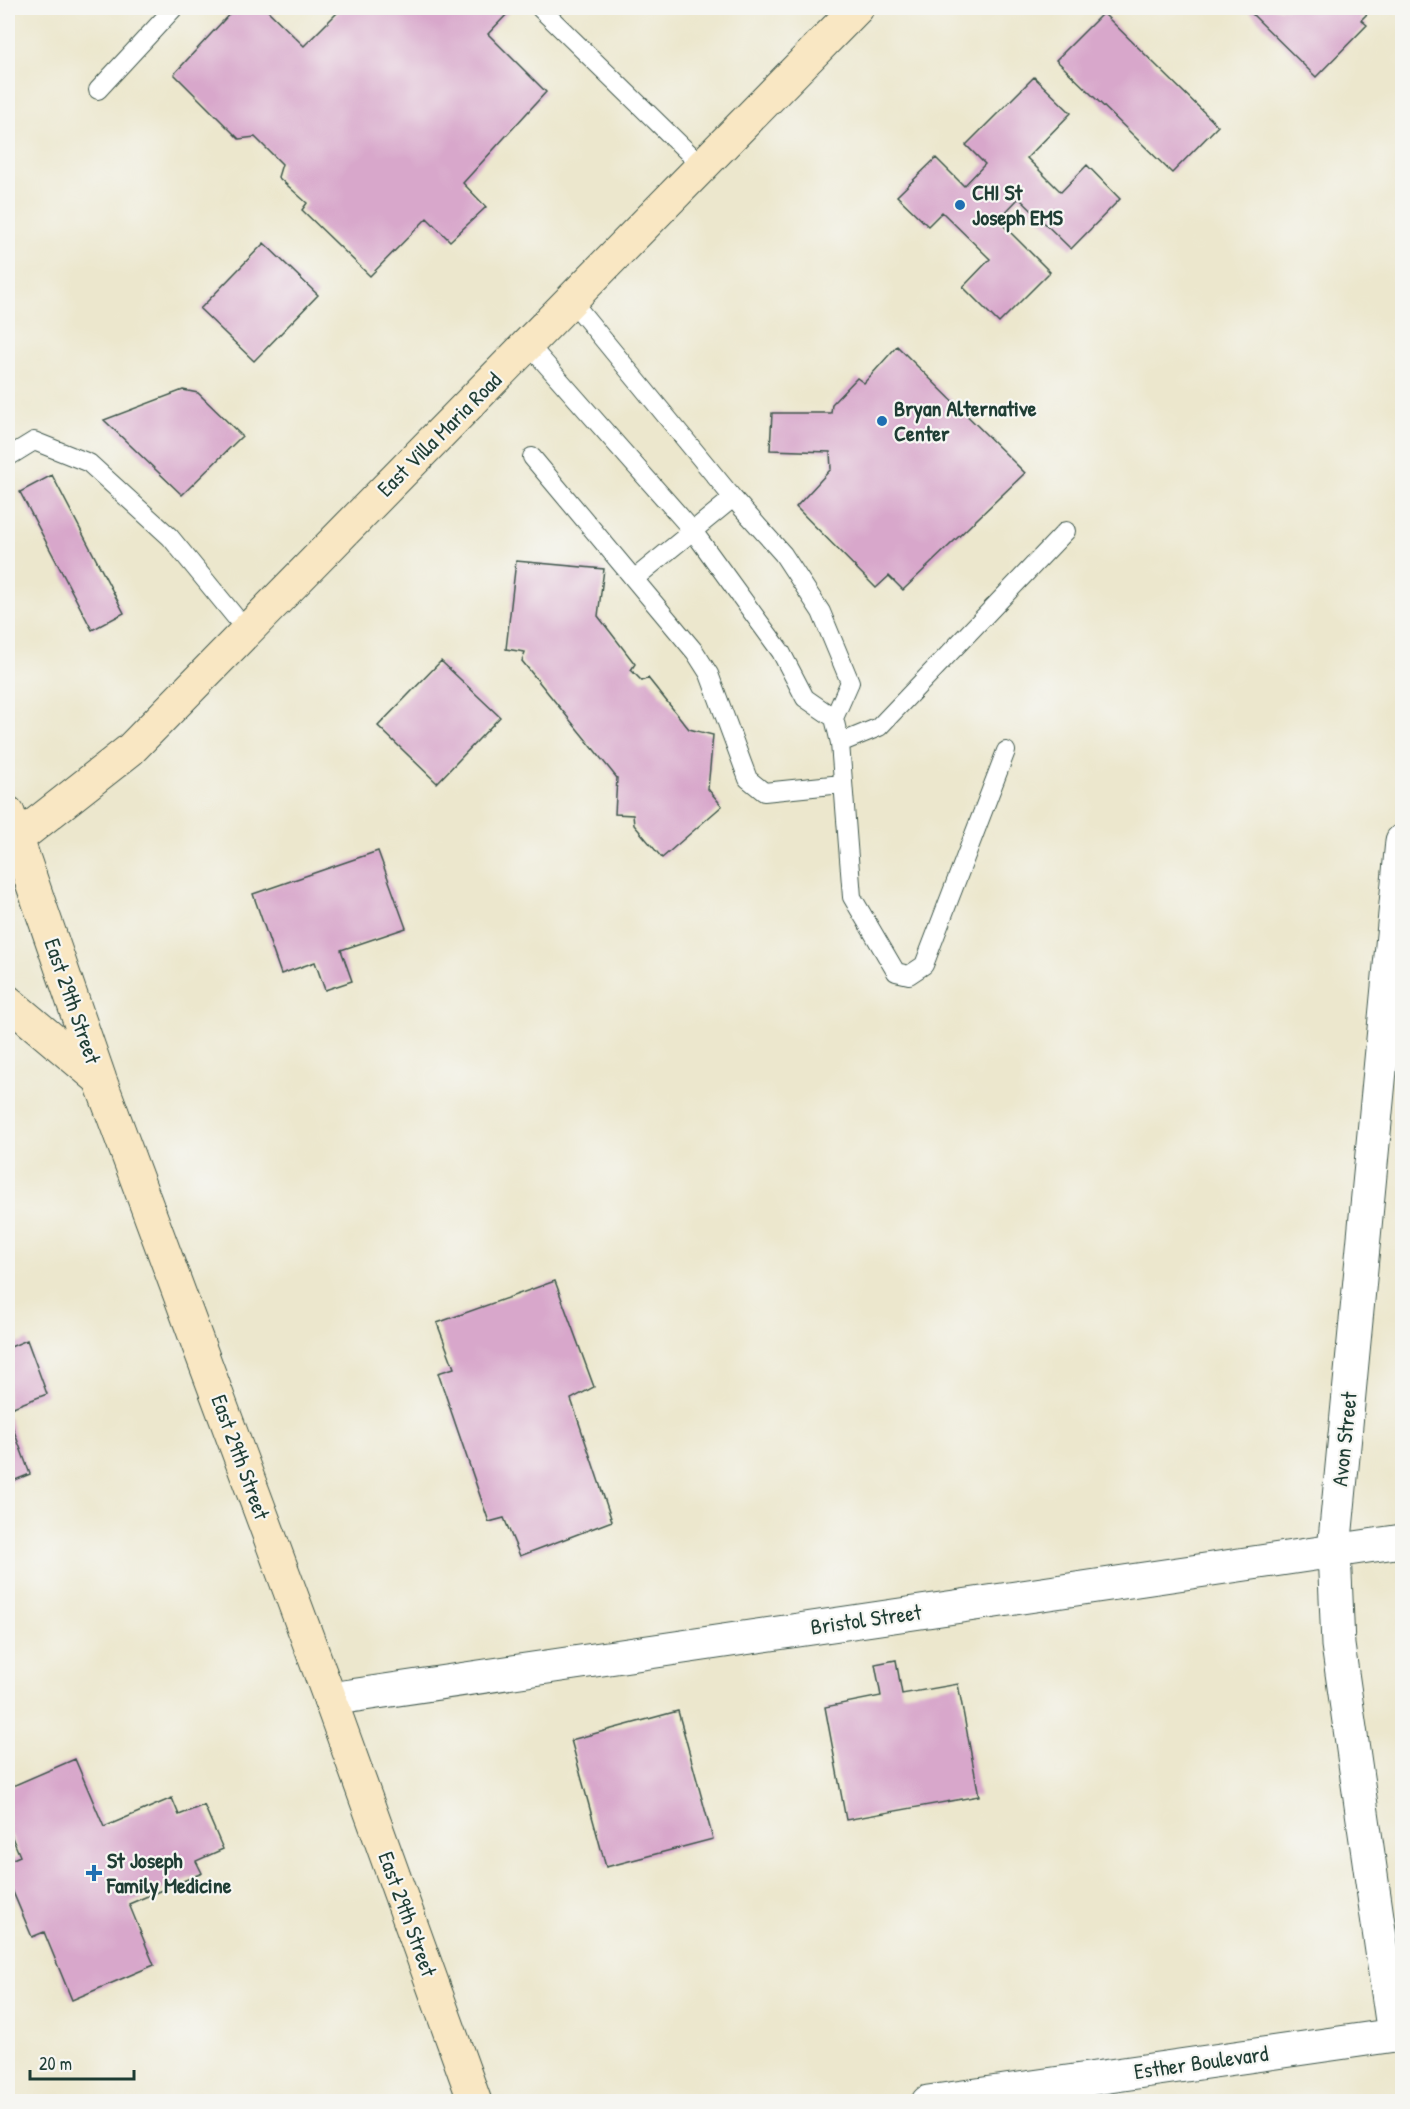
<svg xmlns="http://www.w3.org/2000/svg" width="1410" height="2109" font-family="'Patrick Hand',sans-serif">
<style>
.building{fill:#d8a7cb}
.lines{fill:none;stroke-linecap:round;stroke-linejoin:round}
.service-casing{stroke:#3e564b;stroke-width:20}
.minor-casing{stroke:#3e564b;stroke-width:35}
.secondary-casing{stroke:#3e564b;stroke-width:35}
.service{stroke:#fff;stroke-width:18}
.minor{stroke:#fff;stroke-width:33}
.secondary{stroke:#f9e7c3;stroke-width:33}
.poi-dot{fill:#1f6fb2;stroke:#f6f6f2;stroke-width:2}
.labels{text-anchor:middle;stroke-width:4.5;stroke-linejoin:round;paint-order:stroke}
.poi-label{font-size:22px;font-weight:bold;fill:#1f3d34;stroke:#f6f6f2;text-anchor:start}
.street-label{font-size:22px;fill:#1f3d34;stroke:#f6f6f2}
</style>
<rect width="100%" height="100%" fill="#f6f6f2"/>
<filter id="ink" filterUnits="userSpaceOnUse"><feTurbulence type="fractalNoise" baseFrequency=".0167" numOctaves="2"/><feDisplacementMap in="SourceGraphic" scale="12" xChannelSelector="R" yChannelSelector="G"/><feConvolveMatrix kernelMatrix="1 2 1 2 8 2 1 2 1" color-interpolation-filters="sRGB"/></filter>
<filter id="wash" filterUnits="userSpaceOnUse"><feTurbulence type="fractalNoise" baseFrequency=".008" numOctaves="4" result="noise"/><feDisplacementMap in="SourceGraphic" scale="24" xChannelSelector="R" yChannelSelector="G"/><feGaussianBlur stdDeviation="1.35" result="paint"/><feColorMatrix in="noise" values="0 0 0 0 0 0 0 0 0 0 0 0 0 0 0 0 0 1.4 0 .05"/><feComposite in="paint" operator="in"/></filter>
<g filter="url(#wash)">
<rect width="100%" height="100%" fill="#ece7cd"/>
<g id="blocks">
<!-- building -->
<path class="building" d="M235 8H265L304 46 342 8H504L509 12 488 34 546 92 463 183 486 207 450 241 427 218 370 276 302 210 307 203 278 177 282 164 255 137 239 139 174 74Z
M1248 8H1361L1367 14 1361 20 1367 25 1316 77 1247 9Z
M1103 13 1218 126 1172 173 1056 60Z
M1034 77 1071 113 1027 158 1061 192 1087 165 1120 199 1071 249 1019 198 998 220 1050 272 999 323 963 287 990 259 942 212 928 226 897 196 936 158 964 186 985 164 966 145Z
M264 243 318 295 254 361 200 309Z
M897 346 1025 473 903 590 889 576 876 588 796 507 831 469 830 452 770 450 772 413H831L832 404 857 378 864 383Z
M183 390 198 393 242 436 182 495 104 420Z
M52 475 124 613 92 630 20 492Z
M516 561 604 569 598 616 635 664 631 670 642 681 648 678 689 729 713 735 708 789 722 806 662 858 634 825 633 815 615 814 617 778 522 661 525 652 506 649Z
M441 661 500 717 437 783 378 726Z
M378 851 406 928 341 950 352 981 325 990 315 962 281 974 253 894Z
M555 1281 594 1387 571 1399 612 1521 520 1556 504 1518 489 1522 438 1373 454 1368 437 1323Z
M27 1340 47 1394 8 1409V1348Z
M8 1415 30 1474 8 1483Z
M896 1660 902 1694 958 1684 979 1796 846 1820 825 1707 881 1696 875 1664Z
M678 1711 713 1839 606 1867 571 1740Z
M75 1759 104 1827 172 1798 179 1815 204 1805 223 1849 196 1861 202 1873 129 1904 154 1965 72 2000 44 1932 32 1937 8 1880V1861L20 1856 8 1828V1788Z"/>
</g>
</g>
<g filter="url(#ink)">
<use href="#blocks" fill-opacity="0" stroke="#3e564b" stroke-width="1.5"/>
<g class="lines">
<!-- service casing -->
<g class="service-casing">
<path id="service" d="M540 8 702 166
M98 90 174 8
M571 300 733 498 783 554 821 612 850 682 834 718 840 743 852 897 896 972 909 975 924 965 1006 751
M528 344 693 531 781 652 805 698 834 718
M8 457 34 441 89 463 170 537 246 630
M532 457 695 652 709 674 748 779 764 792 842 784
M634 579 733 498
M840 743 879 727 1066 531"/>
</g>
<!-- minor casing -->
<g class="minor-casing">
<path id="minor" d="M330 1699 1402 1541
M1394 2035 1338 1645 1334 1550 1402 841
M928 2102 1402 2034"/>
</g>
<!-- secondary casing -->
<g class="secondary-casing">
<path id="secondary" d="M8 813 100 1080 330 1699 475 2102
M8 846 130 750 857 8
M8 1002 98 1078"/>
</g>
<!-- service -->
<use href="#service" class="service"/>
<!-- minor -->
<use href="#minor" class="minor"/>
<!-- secondary -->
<use href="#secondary" class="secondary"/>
</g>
</g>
<!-- markers -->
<g class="poi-dot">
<circle cx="960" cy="205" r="6"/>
<circle cx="882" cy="421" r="6"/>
<path d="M91 1864h6v6h6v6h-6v6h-6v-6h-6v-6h6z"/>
</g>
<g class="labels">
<!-- poi labels -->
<g class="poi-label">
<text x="972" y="200">CHI St<tspan x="972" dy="25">Joseph EMS</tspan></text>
<text x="894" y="416">Bryan Alternative<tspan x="894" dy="25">Center</tspan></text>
<text x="107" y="1868">St Joseph<tspan x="107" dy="25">Family Medicine</tspan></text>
</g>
<!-- street labels -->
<g class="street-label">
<text transform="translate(439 434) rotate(-45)" y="8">East Villa Maria Road</text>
<text transform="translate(73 1001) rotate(71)" y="8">East 29th Street</text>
<text transform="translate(1344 1439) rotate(-84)" y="8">Avon Street</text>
<text transform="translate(241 1457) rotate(70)" y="8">East 29th Street</text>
<text transform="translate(866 1619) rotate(-8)" y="8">Bristol Street</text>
<text transform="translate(408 1914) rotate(70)" y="8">East 29th Street</text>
<text transform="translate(1201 2062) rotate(-8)" y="8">Esther Boulevard</text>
</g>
</g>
<!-- margin -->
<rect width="1410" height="2109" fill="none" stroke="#f6f6f2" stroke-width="30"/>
<!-- scale -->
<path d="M30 2070v9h104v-9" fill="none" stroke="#1f3d34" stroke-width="3"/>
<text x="39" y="2070" font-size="18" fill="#1f3d34" stroke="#f6f6f2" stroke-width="4.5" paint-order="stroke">20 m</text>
</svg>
